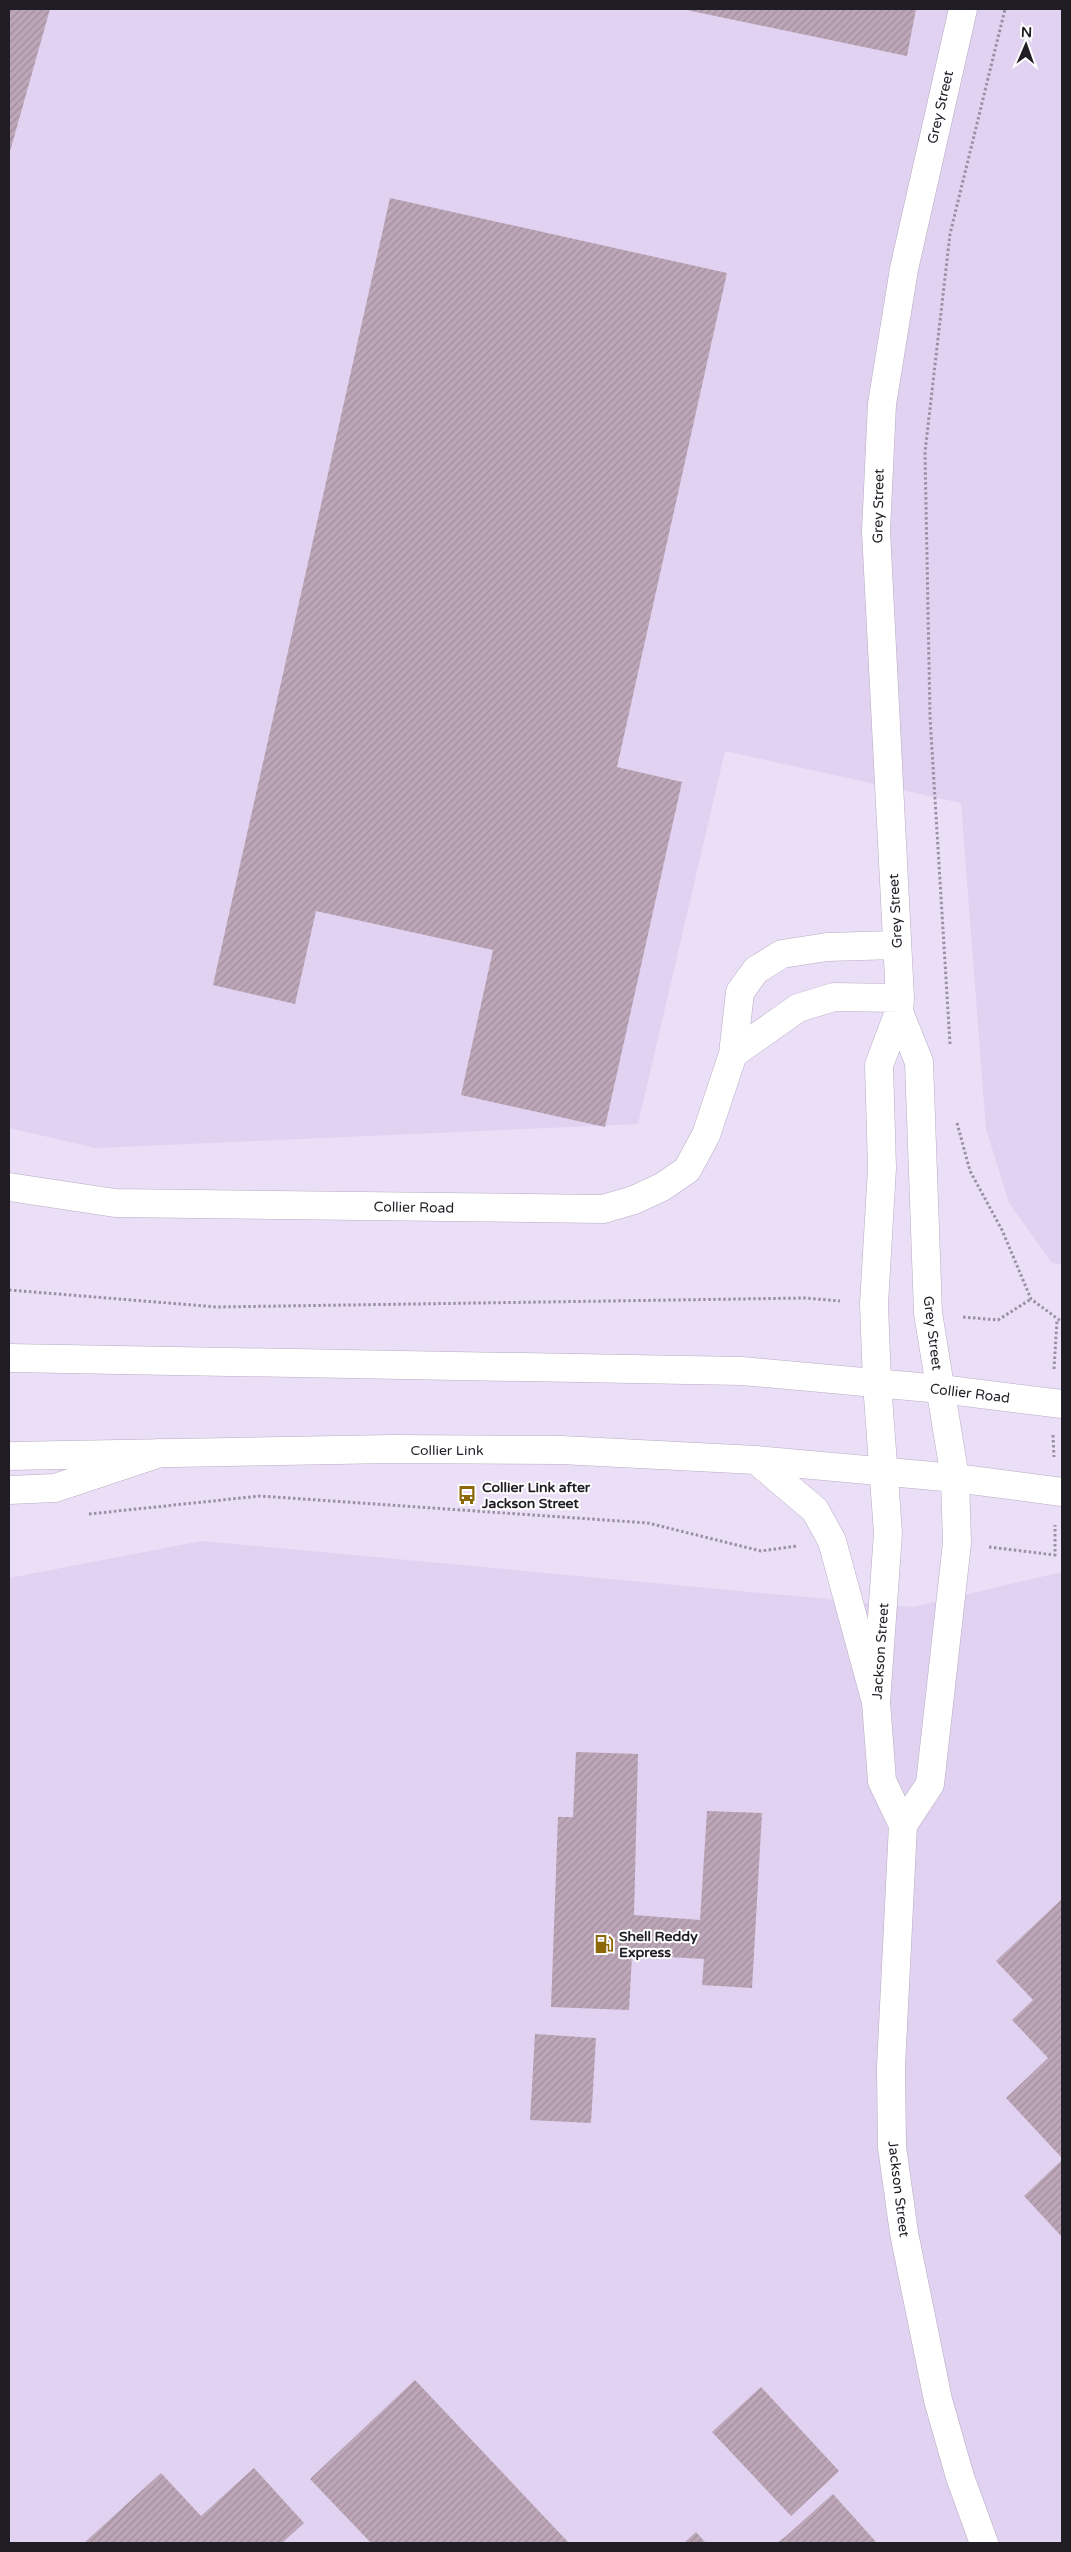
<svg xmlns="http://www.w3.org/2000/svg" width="1071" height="2552" font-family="'Varela Round',sans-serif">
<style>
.built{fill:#e0d2f0}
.building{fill:url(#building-hatch)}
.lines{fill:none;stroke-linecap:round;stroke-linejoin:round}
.minor-casing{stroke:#b7acc2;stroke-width:29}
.major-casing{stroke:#b7acc2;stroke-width:29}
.highway-casing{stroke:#b7acc2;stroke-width:29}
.path{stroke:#9991a3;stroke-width:3;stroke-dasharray:2.5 2.5;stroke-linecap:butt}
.minor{stroke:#fff;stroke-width:28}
.major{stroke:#fff;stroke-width:28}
.highway{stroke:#fff;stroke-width:28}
.labels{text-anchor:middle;stroke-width:4;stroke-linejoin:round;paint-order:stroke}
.street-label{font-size:14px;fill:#211d25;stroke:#fff}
.poi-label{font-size:14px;font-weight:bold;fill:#211d25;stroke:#fff;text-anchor:start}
</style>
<defs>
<pattern id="building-hatch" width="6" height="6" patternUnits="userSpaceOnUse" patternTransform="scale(1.25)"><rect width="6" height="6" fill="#bca6b7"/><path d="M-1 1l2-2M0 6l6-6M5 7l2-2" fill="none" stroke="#a18e9d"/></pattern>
</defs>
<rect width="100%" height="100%" fill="#eadff7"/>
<!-- built -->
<path class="built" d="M9 9H1062V1265L1052 1263 1009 1203 986 1129 961 803 725 751 638 1124 96 1148 9 1128Z
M202 1541 913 1607 1062 1572V2543H9V1578Z"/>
<!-- building -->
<path class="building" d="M9 9H50L9 155Z
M682 9H916L907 56Z
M390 198 727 273 617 767 682 782 605 1127 461 1095 493 950 316 911 295 1004 213 985Z
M576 1752 638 1754 634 1915 700 1920 707 1811 762 1813 752 1988 702 1985 704 1959 632 1955 629 2010 551 2007 558 1817H573Z
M1062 1899V2158L1006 2098 1048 2058 1012 2020 1033 2000 996 1961Z
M535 2034 596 2038 591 2123 530 2120Z
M1062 2160V2237L1024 2196Z
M415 2380 569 2543H371L310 2479Z
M761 2387 839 2471 791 2516 712 2432Z
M254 2468 304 2523 282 2543H84L161 2473 201 2516Z
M833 2494 877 2543H777L785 2537Z
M696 2532 706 2543H684Z"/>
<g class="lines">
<!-- minor casing -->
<g class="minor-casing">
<path id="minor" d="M963 9 904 269 882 404 876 531 900 998 899 1012 879 1065 882 1168 874 1304 877 1383 888 1533 876 1702 882 1781 903 1825 891 2067 892 2147 904 2233 938 2400 960 2477 984 2543
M899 1012 919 1062 928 1313 955 1478 957 1543 930 1784 903 1825
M733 1054 798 1008 834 997 900 998
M9 1187 115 1203 603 1209 634 1200 662 1187 687 1170 706 1135 733 1054 740 992 756 970 782 954 827 947 897 945"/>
</g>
<!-- major casing -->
<g class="major-casing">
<path id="major" d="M9 1358 742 1371 941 1389 1062 1404
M9 1456 392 1449 561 1450 756 1460 955 1478 1062 1492
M756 1460 815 1510 832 1541 876 1702"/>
</g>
<!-- highway casing -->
<g class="highway-casing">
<path id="highway" d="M9 1490 55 1488 160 1453"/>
</g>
<!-- path -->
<path class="path" d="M950 1044 930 717 925 452 950 234 1005 9
M957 1123 970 1171 1002 1230 1031 1299 1062 1322
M9 1290 217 1307 805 1298 840 1301
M963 1317 998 1320 1031 1299
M1054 1369 1057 1320
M1053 1435 1054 1457
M89 1514 260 1496 648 1523 761 1551 797 1546
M989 1547 1055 1555V1525"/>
<!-- minor -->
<use href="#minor" class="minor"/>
<!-- major -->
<use href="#major" class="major"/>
<!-- highway -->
<use href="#highway" class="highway"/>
</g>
<!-- icons -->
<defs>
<g id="bus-bare" transform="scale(1.5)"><path d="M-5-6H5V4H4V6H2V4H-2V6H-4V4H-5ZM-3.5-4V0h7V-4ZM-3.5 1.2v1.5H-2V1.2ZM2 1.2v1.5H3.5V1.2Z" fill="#8c6808" stroke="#fff" stroke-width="2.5" paint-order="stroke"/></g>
<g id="fuel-bare" transform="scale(1.5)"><path d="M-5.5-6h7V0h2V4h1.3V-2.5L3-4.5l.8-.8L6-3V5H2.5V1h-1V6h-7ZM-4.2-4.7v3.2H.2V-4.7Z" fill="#8c6808" stroke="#fff" stroke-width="2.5" paint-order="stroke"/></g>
</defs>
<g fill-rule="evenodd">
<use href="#bus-bare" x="467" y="1495"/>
<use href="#fuel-bare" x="604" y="1944"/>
</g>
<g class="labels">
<!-- street labels -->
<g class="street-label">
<text transform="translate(940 107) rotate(-77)" y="5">Grey Street</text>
<text transform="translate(878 506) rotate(-89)" y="5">Grey Street</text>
<text transform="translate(895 911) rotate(-93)" y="5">Grey Street</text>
<text transform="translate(414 1207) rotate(1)" y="5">Collier Road</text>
<text transform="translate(933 1333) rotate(83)" y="5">Grey Street</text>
<text transform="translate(970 1393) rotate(7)" y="5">Collier Road</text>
<text x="447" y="1455">Collier Link</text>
<text transform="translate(880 1651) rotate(-86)" y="5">Jackson Street</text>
<text transform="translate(899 2189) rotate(83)" y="5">Jackson Street</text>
</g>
<!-- poi labels -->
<g class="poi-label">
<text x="482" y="1492">Collier Link after<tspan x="482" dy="16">Jackson Street</tspan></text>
<text x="619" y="1941">Shell Reddy<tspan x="619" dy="16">Express</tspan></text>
</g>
</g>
<!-- border -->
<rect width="1071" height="2552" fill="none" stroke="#211d25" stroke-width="20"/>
<!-- north arrow -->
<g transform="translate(1026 45) rotate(2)" stroke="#ffffff" stroke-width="4" paint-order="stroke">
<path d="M0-4L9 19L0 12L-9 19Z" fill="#211d25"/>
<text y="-8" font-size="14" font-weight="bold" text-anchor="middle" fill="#211d25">N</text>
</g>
</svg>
